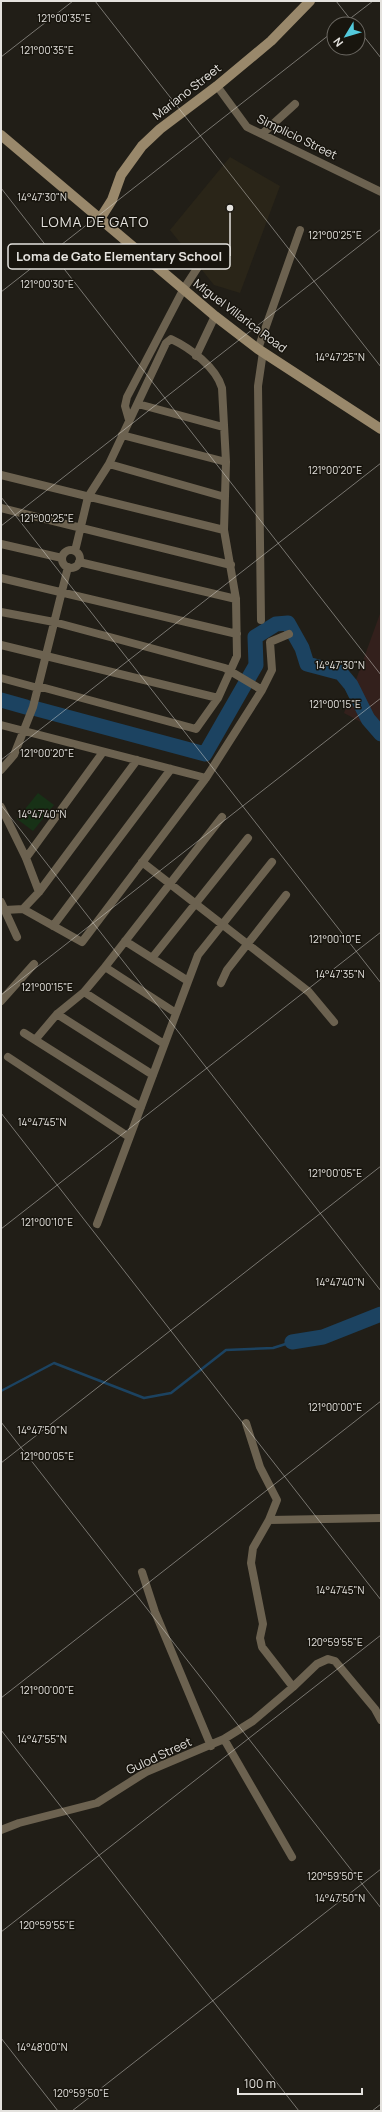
<svg xmlns="http://www.w3.org/2000/svg" width="382" height="2112" font-family="Manrope,sans-serif">
<style>
.built{fill:#2a2518}
.industrial{fill:#33201c}
.green{fill:#173116}
.lines{fill:none;stroke-linecap:round;stroke-linejoin:round}
.stream{stroke:#1c4361;stroke-width:2.5}
.river{stroke:#1c4361;stroke-width:15}
.minor{stroke:#6c6250;stroke-width:8}
.secondary{stroke:#99886b;stroke-width:10}
.ticks{fill:none;stroke:#e4e2de;stroke-width:1;stroke-opacity:0.45}
.labels{text-anchor:middle;stroke-width:3;stroke-linejoin:round;paint-order:stroke}
.street-label{font-size:12px;fill:#e4e2de;stroke:#18150e}
.quarter-label{font-size:14px;letter-spacing:1px;fill:#e4e2de;stroke:#18150e}
.ticks-label{font-size:10px;text-anchor:middle;fill:#e4e2de;stroke:#18150e;stroke-width:3;stroke-linejoin:round;paint-order:stroke}
.leader{fill:none;stroke:#e4e2de;stroke-width:1.5}
.callout-dot{fill:#e4e2de;stroke:#18150e;stroke-width:1.5}
.callout{fill:#18150e;stroke:#e4e2de;stroke-width:1.5}
.callout-label{font-size:13px;text-anchor:middle;font-weight:bold;fill:#e4e2de}
</style>
<rect width="100%" height="100%" fill="#211e17"/>
<!-- built -->
<path class="built" d="M230 157 280 186 240 293 214 285 170 230Z"/>
<!-- industrial -->
<path class="industrial" d="M381 611V733L344 713Z"/>
<!-- green -->
<path class="green" d="M38 793 54 805 33 831 17 819Z"/>
<g class="lines">
<!-- stream -->
<path class="stream" d="M1 1391 54 1363 144 1398 171 1393 226 1350 273 1348 292 1342"/>
<!-- river -->
<path class="river" d="M1 700 26 707
M37 709 205 754 256 665 255 637 276 624 288 623 302 648 307 664 341 673 351 685 368 719 381 734
M292 1342 323 1337 381 1314"/>
<!-- minor -->
<path class="minor" d="M217 86 247 127 381 192
M262 134 295 104
M258 349 300 230
M196 356 215 316
M138 404 223 427
M129 420 125 406 127 397 183 290 198 267
M122 435 226 462
M109 464 225 497
M1 475 224 530
M1 508 231 565
M1 544 62 558
M62 559a9 9 0 1 1 18 0a9 9 0 1 1-18 0Z
M79 562 236 599
M1 578 237 634
M1 612 54 622 225 668 262 690
M261 620 258 386 263 352
M1 645 218 698
M1 678 38 688H45L196 729 218 698 237 656 236 599 224 530 226 462 222 388C216 367 190 348 171 339L166 343 109 464 88 497 75 551
M1 725 206 778
M1 770 14 755 33 707 68 567
M1 807 26 858 39 892
M26 858 103 752
M142 862 309 992 334 1022
M1 902 17 937
M23 909 39 892 137 760
M5 910 23 909 82 942 206 778 262 690 272 670 270 642 289 634
M53 926 171 769
M125 941 188 981
M152 958 248 838
M105 967 176 1013
M221 983 227 970 286 895
M84 992 164 1044
M1 1001 34 964
M57 1014 153 1075
M24 1033 141 1107
M35 1040 57 1014 84 992 105 967 222 817
M8 1057 129 1137
M97 1224 198 955 272 862
M246 1423 260 1467 277 1500 269 1520 253 1548 251 1563 263 1624 260 1638 262 1647 293 1687
M269 1520 381 1518
M142 1572 155 1612 211 1746
M224 1739 292 1857
M1 1830 19 1823 97 1803 146 1772 224 1739 253 1721 293 1687 317 1664 328 1659 335 1661 375 1709 381 1720"/>
<!-- secondary -->
<path class="secondary" d="M1 135 215 316 258 349 381 429
M100 219 112 200 121 175 142 146 160 129 217 86 271 41 310 1"/>
</g>
<!-- ticks -->
<path class="ticks" d="M95 1 381 367M336 1 354 24M343 24 373 1M358 29 381 58M1 57 73 1M1 188 381 675M1 292 334 31M1 497 381 983M1 526 381 229M1 760 381 463M1 805 381 1291M1 995 381 698M1 1113 381 1600M1 1229 381 932M1 1422 381 1908M1 1463 381 1166M1 1698 381 1401M1 1730 299 2111M1 1932 381 1635M1 2038 58 2111M72 2111 381 1869M372 2111 381 2104"/>
<g class="labels">
<!-- street labels -->
<g class="street-label">
<text transform="translate(187 92) rotate(-38)" y="4">Mariano Street</text>
<text transform="translate(297 137) rotate(26)" y="4">Simplicio Street</text>
<text transform="translate(240 316) rotate(37)" y="4">Miguel Villarica Road</text>
<text transform="translate(159 1756) rotate(-25)" y="4">Gulod Street</text>
</g>
<!-- quarter labels -->
<g class="quarter-label">
<text x="95" y="227">LOMA DE GATO</text>
</g>
</g>
<g class="ticks-label">
<text x="64" y="22">121°00'35"E</text>
<text x="47" y="54">121°00'35"E</text>
<text x="42" y="201">14°47'30"N</text>
<text x="335" y="239">121°00'25"E</text>
<text x="47" y="288">121°00'30"E</text>
<text x="340" y="361">14°47'25"N</text>
<text x="335" y="474">121°00'20"E</text>
<text x="47" y="522">121°00'25"E</text>
<text x="340" y="669">14°47'30"N</text>
<text x="335" y="708">121°00'15"E</text>
<text x="47" y="757">121°00'20"E</text>
<text x="42" y="818">14°47'40"N</text>
<text x="335" y="943">121°00'10"E</text>
<text x="340" y="978">14°47'35"N</text>
<text x="47" y="991">121°00'15"E</text>
<text x="42" y="1126">14°47'45"N</text>
<text x="335" y="1177">121°00'05"E</text>
<text x="47" y="1226">121°00'10"E</text>
<text x="340" y="1286">14°47'40"N</text>
<text x="335" y="1411">121°00'00"E</text>
<text x="42" y="1434">14°47'50"N</text>
<text x="47" y="1460">121°00'05"E</text>
<text x="340" y="1594">14°47'45"N</text>
<text x="335" y="1646">120°59'55"E</text>
<text x="47" y="1694">121°00'00"E</text>
<text x="42" y="1743">14°47'55"N</text>
<text x="335" y="1880">120°59'50"E</text>
<text x="340" y="1902">14°47'50"N</text>
<text x="47" y="1929">120°59'55"E</text>
<text x="42" y="2051">14°48'00"N</text>
<text x="81" y="2097">120°59'50"E</text>
</g>
<!-- callouts -->
<path class="leader" d="M230 208L230 256"/>
<circle class="callout-dot" cx="230" cy="208" r="4"/>
<rect class="callout" x="8" y="244" width="222" height="25" rx="4"/>
<g class="callout-label">
<text x="119" y="261">Loma de Gato Elementary School</text>
</g>
<!-- border -->
<rect width="382" height="2112" fill="none" stroke="#e4e2de" stroke-width="4"/>
<!-- north arrow -->
<g transform="translate(346 36) rotate(232)"><circle r="19" fill="#18150e" stroke="#6a6761"/>
<path d="M0-3L7 15L0 10L-7 15Z" fill="#53cadc"/>
<text y="-6" font-size="11" font-weight="bold" text-anchor="middle" fill="#e4e2de">N</text>
</g>
<!-- scale -->
<path d="M238 2088v6h124v-6" fill="none" stroke="#e4e2de" stroke-width="2"/>
<text x="244" y="2088" font-size="12" fill="#e4e2de" stroke="#18150e" stroke-width="3" paint-order="stroke">100 m</text>
</svg>
